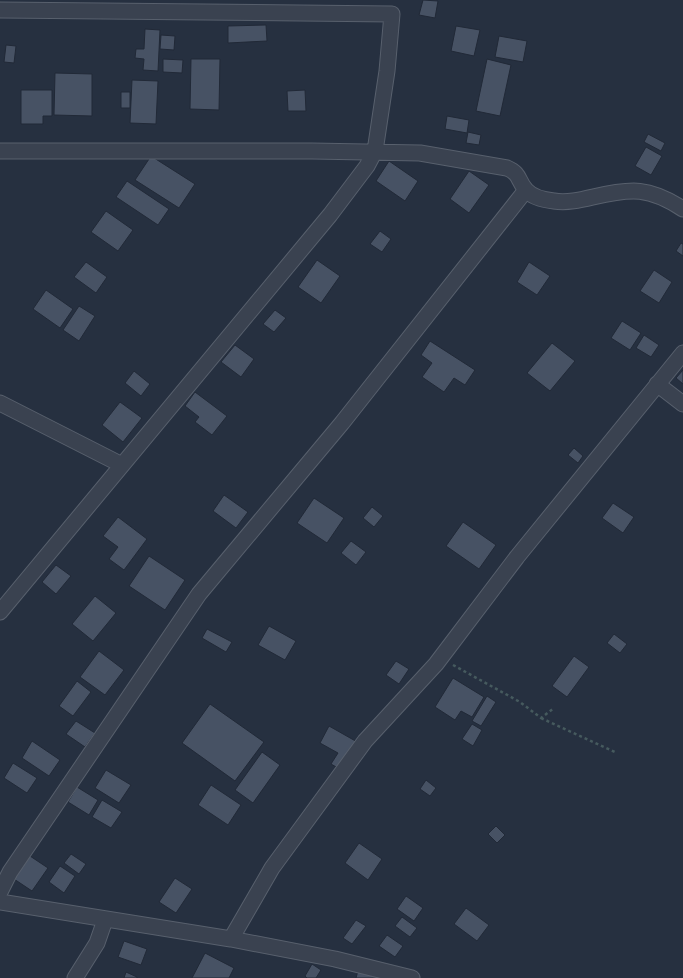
<svg xmlns="http://www.w3.org/2000/svg" width="683" height="978" font-family="Cabin,sans-serif">
<style>
.building{fill:#475264;stroke:#212937}
.lines{fill:none;stroke-linecap:round;stroke-linejoin:round}
.street-casing{stroke:#58606d;stroke-width:17}
.path{stroke:#465a5e;stroke-width:2.5;stroke-dasharray:3 3;stroke-linecap:butt}
.street{stroke:#3a4250;stroke-width:15}
</style>
<rect width="100%" height="100%" fill="#263040"/>
<!-- building -->
<path class="building" d="M423 0 438 1 435 18 419 15Z
M266 25 267 41 228 43V26Z
M456 26 480 30 474 56 451 51Z
M145 29 160 30 158 71 143 70 144 59 135 58 136 49H144Z
M161 35 175 36 174 50 160 49Z
M499 36 527 41 523 62 495 57Z
M6 45 16 46 14 63 4 62Z
M163 59 183 60 182 73 163 72Z
M191 59H220L219 110 190 109Z
M487 59 511 65 500 116 476 111Z
M55 73 92 74V116L54 115Z
M132 80 158 81 156 124 130 123Z
M21 90H52V116H43V124H21Z
M305 90 306 111H288L287 91Z
M121 92H130V108H121Z
M447 116 469 120 467 133 445 129Z
M468 132 481 135 479 145 466 143Z
M648 134 665 143 661 151 644 142Z
M646 147 662 156 651 175 635 166Z
M151 156 195 184 179 208 135 180Z
M389 161 418 181 405 201 376 181Z
M469 171 489 185 469 213 450 199Z
M127 181 169 209 158 225 116 197Z
M106 211 133 230 118 251 91 232Z
M380 231 391 239 382 252 370 244Z
M681 243 683 244V256L676 251Z
M317 260 340 276 321 303 298 287Z
M86 262 107 277 96 293 74 277Z
M529 262 550 276 537 295 517 282Z
M654 270 672 282 659 303 640 291Z
M46 290 73 309 60 328 33 309Z
M79 306 95 316 79 341 63 330Z
M275 310 286 318 274 332 263 324Z
M622 321 641 333 630 350 611 338Z
M644 335 659 345 651 357 636 348Z
M430 341 475 370 465 385 454 378 444 392 422 377 432 363 421 355Z
M552 343 575 361 550 391 527 373Z
M235 345 254 359 241 377 221 362Z
M683 370V384L676 378Z
M134 371 150 384 141 396 125 383Z
M195 392 227 416 212 435 195 422 199 417 185 406Z
M120 402 142 418 123 442 102 425Z
M574 448 583 456 578 463 568 455Z
M224 495 248 512 236 528 213 511Z
M314 498 344 518 327 543 297 523Z
M613 503 634 517 623 533 602 518Z
M372 507 383 516 374 527 363 518Z
M118 517 147 539 124 570 109 559 118 547 103 536Z
M463 522 496 545 479 569 446 546Z
M351 541 366 552 356 565 341 553Z
M149 556 185 580 165 610 129 586Z
M56 565 71 576 56 594 42 582Z
M95 596 116 613 93 641 72 624Z
M269 626 296 641 285 660 258 645Z
M207 629 232 642 226 652 202 638Z
M614 634 627 644 620 653 607 643Z
M99 651 124 670 105 695 80 677Z
M574 656 589 667 567 697 552 686Z
M396 661 409 669 399 684 386 675Z
M453 678 484 697 472 717 461 711 455 720 435 707Z
M77 681 91 692 73 716 59 706Z
M487 696 496 702 481 726 472 721Z
M210 704 264 742 235 781 182 743Z
M76 721 95 733 85 747 66 734Z
M472 724 482 730 473 746 462 739Z
M329 726 359 743 343 771 331 764 338 753 320 743Z
M32 741 60 760 49 776 22 758Z
M262 752 280 765 253 803 235 790Z
M13 763 37 778 27 793 4 778Z
M106 770 131 785 119 803 95 788Z
M426 780 436 788 430 796 420 789Z
M211 785 241 805 228 825 198 805Z
M77 787 98 800 89 815 68 802Z
M102 800 122 812 111 828 92 817Z
M496 826 505 835 497 843 488 834Z
M359 843 382 859 368 880 345 863Z
M71 854 86 864 79 874 64 863Z
M30 856 48 868 32 891 14 879Z
M60 866 75 876 64 893 49 882Z
M175 878 192 889 176 913 159 902Z
M406 896 423 908 414 921 397 909Z
M466 908 489 925 477 941 454 924Z
M402 917 417 928 410 937 395 926Z
M356 920 366 926 352 944 343 938Z
M387 935 403 946 395 957 379 946Z
M124 941 147 949 141 965 118 957Z
M205 953 234 968 229 978H192Z
M312 964 321 970 316 978H307L305 976Z
M359 967 381 978H356Z
M126 972 137 977V978H124Z"/>
<g class="lines">
<!-- street casing -->
<g class="street-casing">
<path id="street" d="M0 10 392 14 387 71 375 151 367 166 330 215 0 612
M0 151H312L420 153 507 168C521 174 517 180 526 190 532 197 545 200 554 201 567 203 580 200 593 197 632 188 649 187 683 209
M657 384 683 404
M0 403 122 465
M0 892 10 872 199 594 342 423 526 190
M0 902 231 939 335 959 412 978
M231 939 272 868 365 741 436 664 517 557 683 353
M75 978 97 943 105 920"/>
</g>
<!-- path -->
<path class="path" d="M453 665 520 702 541 718 554 708
M541 718 617 753"/>
<!-- street -->
<use href="#street" class="street"/>
</g>
</svg>
